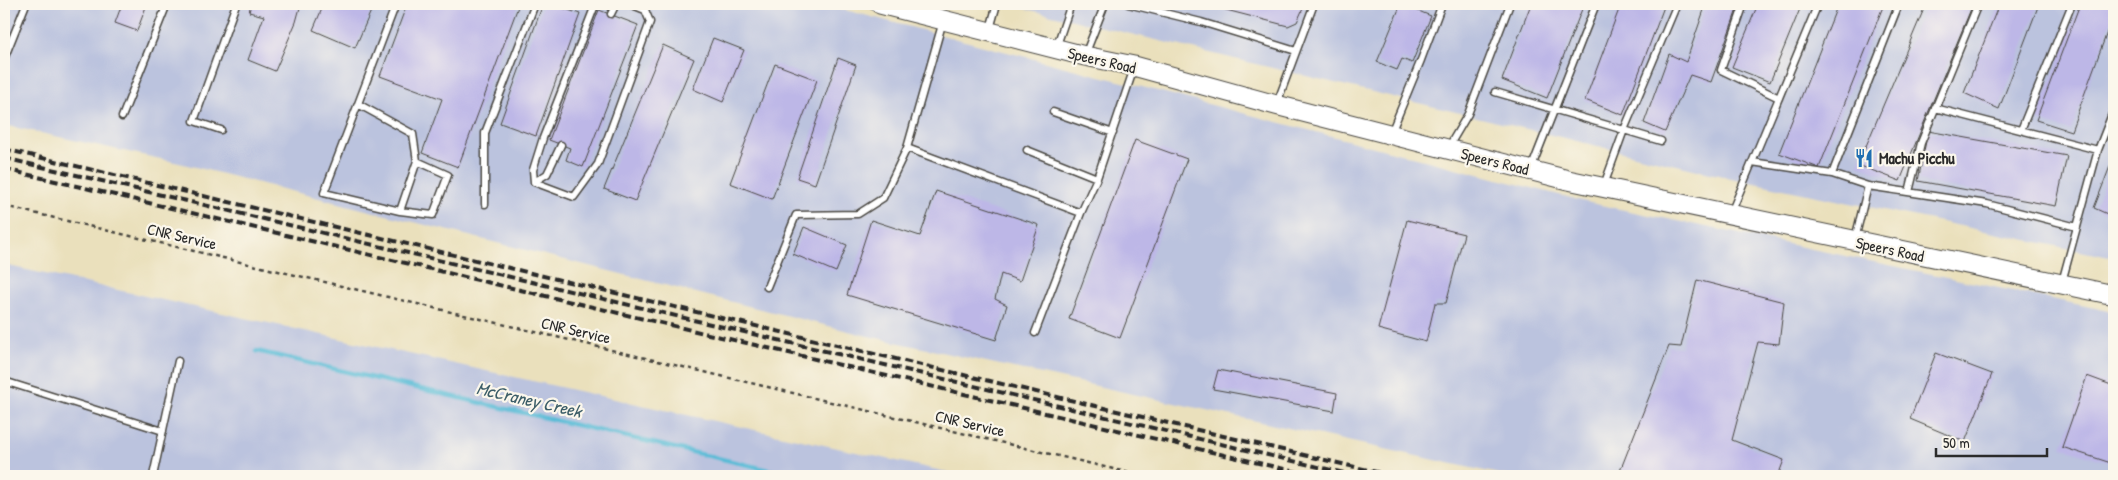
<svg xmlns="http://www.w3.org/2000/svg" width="2118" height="480" font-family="'Patrick Hand',sans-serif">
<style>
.industrial{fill:#bbc3de}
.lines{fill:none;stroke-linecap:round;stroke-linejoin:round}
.stream{stroke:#59bbd7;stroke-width:4.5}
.building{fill:#bdb7e7}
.lane-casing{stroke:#484641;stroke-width:9}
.secondary-casing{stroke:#484641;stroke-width:21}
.path{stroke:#484641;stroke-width:2.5;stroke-dasharray:4 4;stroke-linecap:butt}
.lane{stroke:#fff;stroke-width:6}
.secondary{stroke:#fff;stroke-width:19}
.rail{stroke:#2b2b2b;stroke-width:4;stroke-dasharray:8 4;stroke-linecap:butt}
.labels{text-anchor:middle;stroke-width:4.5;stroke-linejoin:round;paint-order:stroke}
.street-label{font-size:16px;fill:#2b2b2b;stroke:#fbf7ec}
.poi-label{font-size:16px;font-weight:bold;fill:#2b2b2b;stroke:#fbf7ec;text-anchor:start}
.water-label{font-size:18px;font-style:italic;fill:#3b5d67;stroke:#fbf7ec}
</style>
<rect width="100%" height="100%" fill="#fbf7ec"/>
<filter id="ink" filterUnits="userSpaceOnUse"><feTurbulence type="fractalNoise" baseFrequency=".02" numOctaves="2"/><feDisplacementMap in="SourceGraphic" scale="10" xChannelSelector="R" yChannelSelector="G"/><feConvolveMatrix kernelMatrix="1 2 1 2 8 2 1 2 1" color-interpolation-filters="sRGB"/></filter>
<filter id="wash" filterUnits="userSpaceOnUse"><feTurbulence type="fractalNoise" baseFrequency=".0096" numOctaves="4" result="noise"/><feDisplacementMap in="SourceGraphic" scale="20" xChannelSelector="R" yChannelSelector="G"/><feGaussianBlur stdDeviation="1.12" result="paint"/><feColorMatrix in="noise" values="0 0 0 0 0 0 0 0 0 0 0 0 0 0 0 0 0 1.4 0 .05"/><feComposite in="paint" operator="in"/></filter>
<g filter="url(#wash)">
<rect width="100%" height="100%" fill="#eae0bc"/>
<!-- industrial -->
<path class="industrial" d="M4 4H822L1586 202 2114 312V476H1508L868 336 179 163 4 125Z
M1006 4H2114V258L1735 179Z
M4 265 965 476H4Z"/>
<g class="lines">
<!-- stream -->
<path class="stream" d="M257 351 795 476"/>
</g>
<g id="blocks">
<!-- building -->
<path class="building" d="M122 4H147L137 31 115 23Z
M251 4H301L296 22 275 71 248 60 264 16 249 12Z
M324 4H374L355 48 313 30Z
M407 4H519L458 167 422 153 442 99 380 76Z
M543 4H551L580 14 536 136 500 123Z
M1203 4H1305L1297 22 1288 26Z
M1401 4 1431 16 1412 63 1402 59 1397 70 1377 62Z
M1531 4H1584L1547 98 1502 80Z
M1621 4H1665L1623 115 1585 100Z
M1706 4H1739L1711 82 1690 75 1665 132 1644 123 1669 54 1686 62Z
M1758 4H1802L1770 82 1732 67Z
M1838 4H1884L1819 168 1779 153Z
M1926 4H1973L1900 181 1858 165Z
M1999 4H2039L1999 109 1964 93Z
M2080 4H2114V13L2071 131 2036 120Z
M599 10 638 25 583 167 566 160 570 148 549 140Z
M713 38 744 50 723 102 693 89Z
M663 45 694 59 635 201 604 189Z
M838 58 856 65 815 184 797 178Z
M775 64 817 80 772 199 730 183Z
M1928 131 2067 156 2056 206 1918 181Z
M1135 140 1187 159 1120 338 1069 319Z
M2114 156V217L2094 208Z
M936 191 1039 225 1020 281 1001 274 995 299 1007 305 996 340 847 295 871 220 920 236Z
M1407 220 1464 234 1446 303H1435L1426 342 1378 329Z
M804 227 847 245 836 272 793 254Z
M1697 280 1784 302 1779 344 1758 342 1732 440 1784 460 1778 476H1618L1669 346 1681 347Z
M1936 353 1992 374 1965 442 1910 419Z
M1218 370 1337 393 1334 411 1213 389Z
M2087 376 2114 386V464L2062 447Z"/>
</g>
</g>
<g filter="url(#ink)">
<use href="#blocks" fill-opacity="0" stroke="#484641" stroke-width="1"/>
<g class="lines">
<!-- lane casing -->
<g class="lane-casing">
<path id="lane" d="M630 4 645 10 647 4
M1128 4 1201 22 1296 51
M1744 4 1721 70 1779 98
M611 14 616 4
M943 21 907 148 1081 213
M990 29 997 4
M1056 48 1071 4
M1085 55 1105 4
M4 59 26 4
M1495 92 1624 130 1604 185
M1277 103 1314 4
M358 104 413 134 417 161 400 211 324 193 396 4
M1935 108 2098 150
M1053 112 1113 133
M122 117 167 4
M221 130 194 121 236 4
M2021 130 2072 4
M1391 133 1421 60 1442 4
M1661 141 1624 130 1677 4
M1448 148 1468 114 1510 4
M1027 150 1097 178
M1752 162 1832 174 1868 186 1855 239
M1531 169 1596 4
M1832 174 1899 4
M534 182 574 197 598 164 650 22 645 10
M534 182 533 170 543 138 594 8 598 4
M534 182 547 174 561 145
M1868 186 1987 204 2077 227
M1909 192 1921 143 1978 4
M485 204V133L535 4
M400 211 433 215 448 175 417 161
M1731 213 1818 4
M2062 282 2098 150 2114 109
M767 287 796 215 858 214 883 198 907 148
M1035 333 1081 213 1097 178 1134 68
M4 381 163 431
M153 476 178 361"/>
</g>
<!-- secondary casing -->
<g class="secondary-casing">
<path id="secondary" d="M880 4 1085 56 1134 66 1276 105 1568 180 2114 295"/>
</g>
<!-- path -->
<path class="path" d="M4 206 1143 476"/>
<!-- lane -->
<use href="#lane" class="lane"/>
<!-- secondary -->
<use href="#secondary" class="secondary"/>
<!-- rail -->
<path class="rail" d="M4 149 1393 476
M4 158 1357 476
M4 169 1314 476"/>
</g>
</g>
<!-- icons -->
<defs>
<g id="restaurant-bare" transform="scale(1.5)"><path d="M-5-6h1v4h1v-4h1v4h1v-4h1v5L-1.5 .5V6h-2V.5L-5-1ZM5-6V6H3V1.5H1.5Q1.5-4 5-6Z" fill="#1f6fb2" stroke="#fbf7ec" stroke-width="2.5" paint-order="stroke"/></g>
</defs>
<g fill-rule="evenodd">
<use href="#restaurant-bare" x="1864" y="158"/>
</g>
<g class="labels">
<!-- street labels -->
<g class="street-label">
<text transform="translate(1102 60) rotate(13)" y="6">Speers Road</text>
<text transform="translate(1495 161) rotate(14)" y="6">Speers Road</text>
<text transform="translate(182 236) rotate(13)" y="6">CNR Service</text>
<text transform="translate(1890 249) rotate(12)" y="6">Speers Road</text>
<text transform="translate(576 330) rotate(13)" y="6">CNR Service</text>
<text transform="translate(970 423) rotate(13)" y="6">CNR Service</text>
</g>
<!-- poi labels -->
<g class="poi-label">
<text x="1879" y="164">Machu Picchu</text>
</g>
<!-- water labels -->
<g class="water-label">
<text transform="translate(529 400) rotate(13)" y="6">McCraney Creek</text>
</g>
</g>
<!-- margin -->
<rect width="2118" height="480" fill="none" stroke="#fbf7ec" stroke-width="20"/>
<!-- scale -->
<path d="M1936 448v8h111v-8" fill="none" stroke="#2b2b2b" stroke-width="2.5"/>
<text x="1943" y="448" font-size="15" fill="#2b2b2b" stroke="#fbf7ec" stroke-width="4" paint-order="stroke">50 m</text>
</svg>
